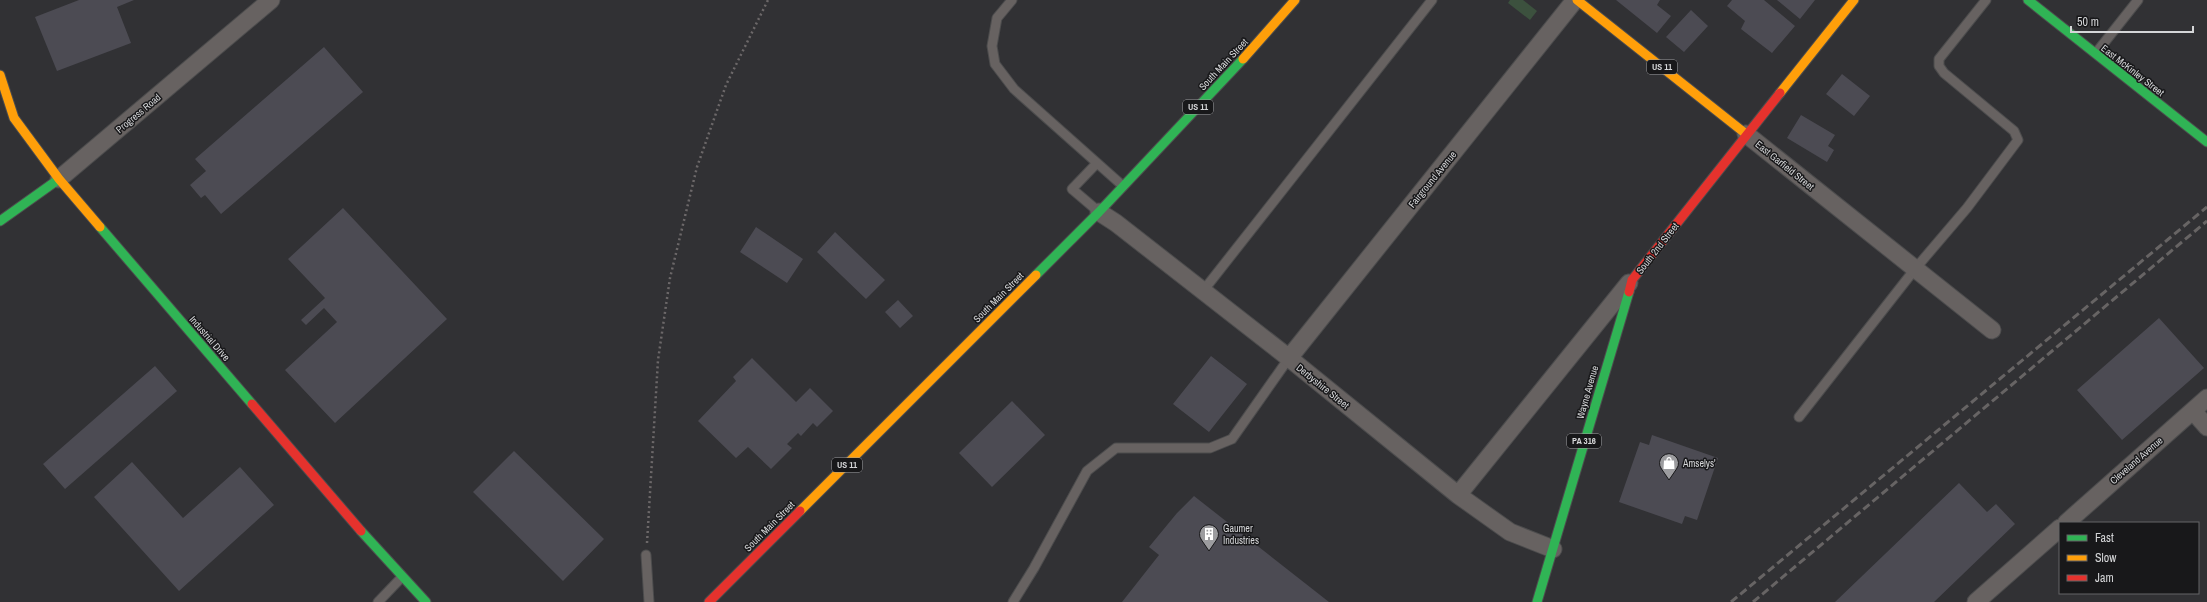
<svg xmlns="http://www.w3.org/2000/svg" width="2207" height="602" font-family="'Archivo Narrow',sans-serif">
<style>
.green{fill:#3c513e}
.building{fill:#4c4b53}
.lines{fill:none;stroke-linecap:round;stroke-linejoin:round}
.lane-casing{stroke:#4c4c4d;stroke-width:11}
.street-casing{stroke:#4c4c4d;stroke-width:19}
.fast-casing{stroke:#4c4c4d;stroke-width:11}
.slow-casing{stroke:#4c4c4d;stroke-width:11}
.jam-casing{stroke:#4c4c4d;stroke-width:11}
.path{stroke:#6c6869;stroke-width:2.5;stroke-dasharray:2 3;stroke-linecap:butt}
.lane{stroke:#676261;stroke-width:9}
.street{stroke:#676261;stroke-width:17}
.fast{stroke:#30b455;stroke-width:9}
.slow{stroke:#ff9f0a;stroke-width:9}
.jam{stroke:#e5322d;stroke-width:9}
.rail{stroke:#676464;stroke-width:3;stroke-dasharray:8 4;stroke-linecap:butt}
.labels{text-anchor:middle;stroke-width:3;stroke-linejoin:round;paint-order:stroke}
.shield{fill:#18181a;stroke:#9c9d9f;stroke-width:1}
.shield-label{font-size:9px;font-weight:bold;fill:#d5d6d8}
.street-label{font-size:10px;fill:#d5d6d8;stroke:#18181a}
.poi-label{font-size:10px;fill:#d5d6d8;stroke:#18181a;text-anchor:start}
</style>
<rect width="100%" height="100%" fill="#313134"/>
<!-- green -->
<path class="green" d="M1510 0H1523L1537 11 1530 20 1508 3Z"/>
<!-- building -->
<path class="building" d="M79 0H134L117 7 131 43 57 71 35 17Z
M1616 0H1660L1657 5 1671 16 1657 33Z
M1732 0H1764L1795 26 1772 53 1741 29 1745 21 1727 6Z
M1777 0H1815L1800 19Z
M1691 10 1708 26 1684 52 1666 37Z
M324 47 363 92 221 214 205 195 201 198 190 185 206 171 195 159Z
M1842 74 1870 96 1854 116 1826 94Z
M1801 115 1835 135 1828 146 1834 150 1827 162 1787 138Z
M343 208 447 319 335 423 285 370 337 322 324 308 306 325 301 320 325 298 288 259Z
M756 227 803 259 787 283 740 252Z
M835 232 885 280 866 299 817 252Z
M898 300 913 316 900 328 885 312Z
M2159 318 2204 368 2122 440 2077 390Z
M1211 356 1247 384 1209 432 1173 404Z
M752 358 796 402 810 388 833 411 817 427 813 423 801 436 798 433 787 444 792 448 771 469 748 447 736 458 698 421 736 381 733 377Z
M155 366 177 391 65 489 43 464Z
M1012 401 1045 435 992 487 959 453Z
M1652 435 1718 458 1697 520 1685 516 1682 524 1619 502 1640 442 1649 445Z
M514 451 604 539 563 581 473 492Z
M132 462 183 518 240 467 274 505 179 591 94 497Z
M1959 483 1987 512 1996 504 2015 524 1934 602H1835Z
M1194 496 1329 602H1122L1159 555 1149 547 1177 513Z"/>
<g class="lines">
<!-- lane casing -->
<g class="lane-casing">
<path id="lane" d="M1012 0 997 18 992 46 995 64 1014 89 1123 186
M2096 53 2138 0
M1097 163 1072 189 1099 212
M1203 291 1432 0
M1799 417 1915 269 1967 208 2018 140 2014 131 1944 73 1939 66V59L1986 0
M646 555 649 602
M378 602 402 577
M1013 602 1034 568 1087 471 1116 448H1210L1232 439 1289 358"/>
</g>
<!-- street casing -->
<g class="street-casing">
<path id="street" d="M1746 134 1992 330
M59 179 271 0
M1099 212 1116 223 1289 358 1458 495 1510 532 1553 549
M1289 358 1575 0
M2193 411 2207 427
M1458 495 1629 283
M2066 523 2207 398
M1976 602 2060 528"/>
</g>
<!-- fast casing -->
<g class="fast-casing">
<path id="fast" d="M2028 0 2207 142
M0 221 59 179
M100 227 252 404
M1036 275 1099 212 1243 59
M361 531 426 602
M1537 602 1629 292"/>
</g>
<!-- slow casing -->
<g class="slow-casing">
<path id="slow" d="M1577 0 1746 134
M1243 59 1295 0
M0 75 14 118 59 179 100 227
M1780 93 1854 0
M800 511 1036 275"/>
</g>
<!-- jam casing -->
<g class="jam-casing">
<path id="jam" d="M1629 292 1632 280 1780 93
M252 404 361 531
M709 602 800 511"/>
</g>
<!-- path -->
<path class="path" d="M647 543 658 360 670 278 697 167 726 85 768 0"/>
<!-- lane -->
<use href="#lane" class="lane"/>
<!-- street -->
<use href="#street" class="street"/>
<!-- fast -->
<use href="#fast" class="fast"/>
<!-- slow -->
<use href="#slow" class="slow"/>
<!-- jam -->
<use href="#jam" class="jam"/>
<!-- rail -->
<path class="rail" d="M1731 602 2207 207
M1753 602 2207 221"/>
</g>
<!-- icons -->
<defs>
<g id="shop-pin" transform="scale(1)"><path d="M0 17L-7.5 6A9.5 9.5 0 1 1 7.5 6Z" fill="#9c9c9f" stroke="#18181a"/><path d="M-5-2.5h2.3a2.7 3.5 0 0 1 5.4 0H5L5.5 6h-11ZM-1.5-2.5h3a1.5 2.3 0 0 0-3 0Z" fill="#fff"/></g>
<g id="building-pin" transform="scale(1)"><path d="M0 17L-7.5 6A9.5 9.5 0 1 1 7.5 6Z" fill="#9c9c9f" stroke="#18181a"/><path d="M-4-6H4V6H1V3H-1V6H-4ZM-2.5-4.3h1.7v1.8h-1.7ZM.8-4.3h1.7v1.8H.8ZM-2.5-1h1.7V.8h-1.7ZM.8-1h1.7V.8H.8Z" fill="#fff"/></g>
</defs>
<g fill-rule="evenodd">
<use href="#shop-pin" x="1669" y="463"/>
<use href="#building-pin" x="1209" y="534"/>
</g>
<g class="labels">
<!-- shield labels -->
<g class="shield">
<rect x="1647" y="60" width="30" height="14" rx="3"/>
<rect x="1183" y="100" width="30" height="14" rx="3"/>
<rect x="1567" y="434" width="34" height="14" rx="3"/>
<rect x="832" y="458" width="30" height="14" rx="3"/>
</g>
<g class="shield-label">
<text x="1662" y="70">US 11</text>
<text x="1198" y="110">US 11</text>
<text x="1584" y="444">PA 316</text>
<text x="847" y="468">US 11</text>
</g>
<!-- street labels -->
<g class="street-label">
<text transform="translate(1223 64) rotate(-47)" y="4">South Main Street</text>
<text transform="translate(2133 70) rotate(38)" y="4">East McKinley Street</text>
<text transform="translate(138 113) rotate(-40)" y="4">Progress Road</text>
<text transform="translate(1785 165) rotate(39)" y="4">East Garfield Street</text>
<text transform="translate(1432 179) rotate(-51)" y="4">Fairground Avenue</text>
<text transform="translate(1657 248) rotate(-52)" y="4">South 2nd Street</text>
<text transform="translate(998 297) rotate(-45)" y="4">South Main Street</text>
<text transform="translate(210 338) rotate(49)" y="4">Industrial Drive</text>
<text transform="translate(1323 386) rotate(39)" y="4">Derbyshire Street</text>
<text transform="translate(1587 392) rotate(-74)" y="4">Wayne Avenue</text>
<text transform="translate(2136 460) rotate(-41)" y="4">Cleveland Avenue</text>
<text transform="translate(769 526) rotate(-45)" y="4">South Main Street</text>
</g>
<!-- poi labels -->
<g class="poi-label">
<text x="1683" y="467">Amselys'</text>
<text x="1223" y="532">Gaumer<tspan x="1223" dy="12">Industries</tspan></text>
</g>
</g>
<!-- legend -->
<rect x="2059" y="522" width="140" height="72" fill="#18181a" stroke="#646466"/>
<rect x="2067" y="535" width="20" height="6" fill="#30b455" stroke="#646466"/>
<text x="2095" y="542" font-size="12" fill="#d5d6d8">Fast</text>
<rect x="2067" y="555" width="20" height="6" fill="#ff9f0a" stroke="#646466"/>
<text x="2095" y="562" font-size="12" fill="#d5d6d8">Slow</text>
<rect x="2067" y="575" width="20" height="6" fill="#e5322d" stroke="#646466"/>
<text x="2095" y="582" font-size="12" fill="#d5d6d8">Jam</text>
<!-- scale -->
<path d="M2071 26v6h122v-6" fill="none" stroke="#d5d6d8" stroke-width="2"/>
<text x="2077" y="26" font-size="12" fill="#d5d6d8" stroke="#18181a" stroke-width="3" paint-order="stroke">50 m</text>
</svg>
